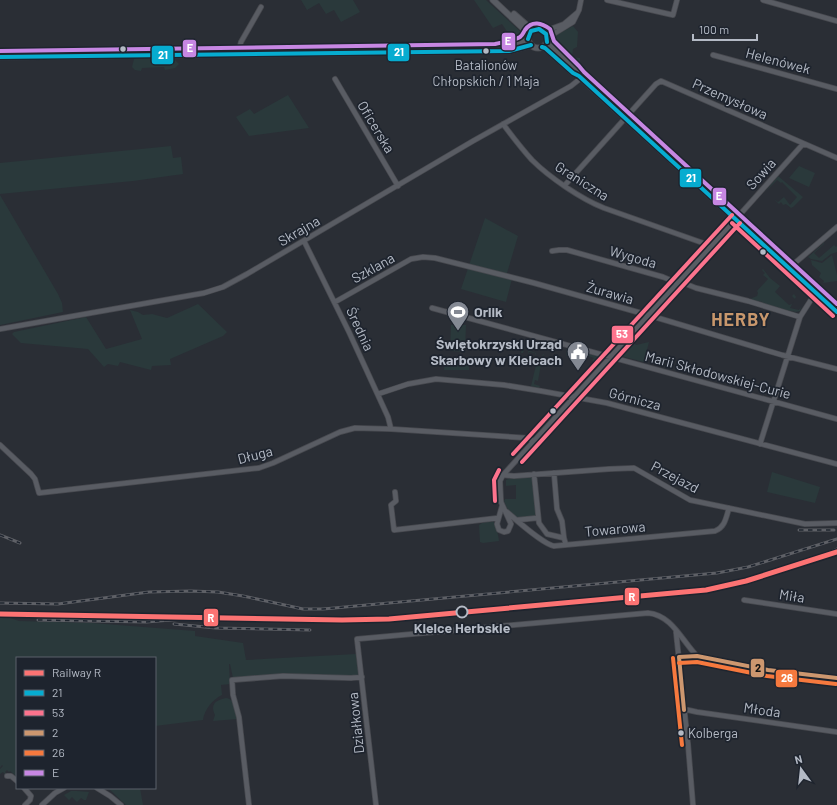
<svg xmlns="http://www.w3.org/2000/svg" width="837" height="805" font-family="Barlow,sans-serif">
<style>
.green{fill:#2a393b}
.lines{fill:none;stroke-linecap:round;stroke-linejoin:round}
.minor-casing{stroke:#484a50;stroke-width:6}
.tertiary-casing{stroke:#484a50;stroke-width:7}
.minor{stroke:#595c63;stroke-width:4.5}
.tertiary{stroke:#595c63;stroke-width:5.5}
.rail-casing{stroke:#5e6066;stroke-width:3}
.rail{stroke:#1e242e;stroke-width:1.5;stroke-dasharray:4.5;stroke-linecap:butt}
.bus-1-casing{stroke:#1e242e;stroke-width:7}
.bus-2-casing{stroke:#1e242e;stroke-width:7}
.bus-3-casing{stroke:#1e242e;stroke-width:7}
.bus-4-casing{stroke:#1e242e;stroke-width:7}
.bus-5-casing{stroke:#1e242e;stroke-width:7}
.bus-1{stroke:#06acd0;stroke-width:4}
.bus-2{stroke:#fc738d;stroke-width:4}
.bus-3{stroke:#cd976f;stroke-width:4}
.bus-4{stroke:#f6793e;stroke-width:4}
.bus-5{stroke:#c787e3;stroke-width:4}
.rail-1-casing{stroke:#1e242e;stroke-width:8}
.rail-1{stroke:#fc7373;stroke-width:5}
.bus-dot{fill:#b4bac5;stroke:#1e242e;stroke-width:1.5}
.stop-dot{fill:#1e242e;stroke:#b4bac5;stroke-width:2}
.labels{text-anchor:middle;stroke-width:3.5;stroke-linejoin:round;paint-order:stroke}
.bus-label{font-size:13px;fill:#b4bac5;stroke:#1e242e}
.street-label{font-size:14px;fill:#b4bac5;stroke:#1e242e}
.poi-label{font-size:14px;font-weight:bold;fill:#b4bac5;stroke:#1e242e;text-anchor:start}
.stop-label{font-size:14px;font-weight:bold;fill:#b4bac5;stroke:#1e242e}
.district-label{font-size:18px;font-weight:bold;letter-spacing:1px;fill:#c8976c;stroke:#1e242e}
.line-badge{stroke:#1e242e;stroke-width:1.5}
.badge-label{font-size:11px;text-anchor:middle;font-weight:bold;fill:#fff}
.pale-badge-label{font-size:11px;text-anchor:middle;font-weight:bold;fill:#111}
</style>
<rect width="100%" height="100%" fill="#2a2e35"/>
<!-- green -->
<path class="green" d="M301 0H353L360 12 341 22 334 10 326 14 319 3 307 10Z
M474 0H486L522 33 520 40 514 42 502 24 493 28Z
M573 26 578 32 577 47 573 49 572 57 580 58V67L555 44 556 35Z
M134 59H174L179 64 175 68 165 70 164 67 142 68 141 71 135 70 132 67Z
M288 95 309 128 249 136 236 117 250 109 254 114Z
M171 146 173 158 181 157 183 174 133 181 0 194V163Z
M799 166 815 173 809 187 789 178Z
M778 176 803 197 793 207 791 208 786 204 783 205 781 202 779 204 774 199 778 202 784 197 790 205 797 197 782 182 781 183 777 180 765 192Z
M0 195 58 294 62 303 63 312 0 325Z
M485 218 518 236 507 273 513 275 506 302 461 289Z
M824 240 823 242 824 244 814 253 819 258 834 245 836 247 837 246V252L831 254 822 261 811 259 808 257 823 244 822 242Z
M832 255 837 275V281L823 283 824 281 819 277 821 273 812 265 811 260 822 263Z
M763 269 770 278 780 286 775 292 789 305 792 304 795 299 792 296 794 294 796 297 790 308 799 310 801 307 800 311 796 312 789 311 788 312 762 304V302L759 301V303L750 299 757 296 758 293 757 291 768 279 763 275 765 273 762 270Z
M198 304 227 332 223 336 170 359 171 365 152 366 151 370 120 362 118 366 108 364 104 367 88 349 21 343 12 334 14 332 86 317 106 349 142 339 130 310 138 312 143 315 152 314 167 318Z
M451 325H466L465 352 450 351Z
M631 341 636 345 649 342 644 362 621 356V352Z
M523 346 525 347 524 350 529 351 530 348V351L536 353 537 350 535 356V353L529 352V355L528 351 524 350 523 353H521V356L541 360 543 354H544L542 358 538 381 535 380 534 384 540 386 539 388 531 386 537 361 520 356Z
M567 348 601 357 602 359 577 386 575 383 594 362 592 360 594 358 574 351 573 354 576 355 574 358 575 355 569 353 566 356Z
M445 357 469 358V370H444Z
M772 472 820 487 815 503 767 492Z
M532 477 536 516 517 518 509 512 504 501 505 499H516V485L506 486V480L511 478Z
M493 521C495 523 499 537 499 541L483 543 480 542 479 525 482 523Z
M0 617 10 618 19 621 92 623 195 631V636L243 643 246 660 356 654 359 675 233 678 230 664H229L230 684 221 685 222 695C213 699 204 710 203 720L155 726V658H17V777L10 771 9 772 7 770 5 772 7 774 6 775 3 772 0 774V769L3 766 2 765 0 768Z
M226 698C235 699 235 711 237 719L213 721 215 715C210 705 215 700 226 698Z
M108 788H140L143 805H126Z
M71 791H77L89 792 86 800H84L81 798 77 802 72 797 69 800 64 795Z"/>
<g class="lines">
<!-- minor casing -->
<g class="minor-casing">
<path id="minor" d="M607 0 673 15 677 0
M763 0 837 21
M545 31 564 24 577 13
M547 38 573 22 579 10 581 0
M238 54 241 42 261 7
M713 55 837 89
M335 79 398 186
M503 124C512 136 522 149 532 160 549 177 581 199 604 208L703 243 710 248
M565 185 656 84 661 81 837 158
M304 241 349 332 388 417 391 429
M552 251 559 250H567L663 277 675 282H681L696 288 748 301 800 317
M789 268 837 227
M335 302 411 259 423 257 435 258 534 283 648 315 782 355 837 369
M432 308 837 419
M0 329 204 293 223 287 247 274 473 141 571 86 581 78
M378 394 408 384 436 379 504 385 541 391 607 403 837 464
M760 444 800 317 816 292
M0 445 31 474 35 479 39 493 259 468 273 463 340 432 355 428 391 429 528 438 533 441
M554 473 557 509 562 521 564 538
M534 474 539 523 547 534 564 538 566 545
M503 475 514 476 609 469 634 468 690 500 805 524 837 523
M395 492 396 501 391 505 394 530 498 518
M502 506 497 524 499 530 504 532 508 531 511 524 501 502 500 481 503 475 727 229 803 144
M507 512C516 520 544 544 554 546L715 531C725 527 726 518 729 508
M517 520 537 518
M744 600 837 614
M676 632 688 744 693 805
M679 657 697 656 768 670 837 678
M684 710H688L697 712 837 732
M7 776H11L17 781
M24 788 31 796 30 800 25 805
M97 788 110 796 121 805
M42 805 55 793 64 788
M249 805 239 717 233 695 232 680 283 676 351 678 362 677
M376 805 357 639 648 613C672 615 682 641 697 656"/>
</g>
<!-- tertiary casing -->
<g class="tertiary-casing">
<path id="tertiary" d="M493 0 529 34
M514 14 530 28 534 30
M528 38a10 10 0 1 1 20 0a10 10 0 1 1-20 0Z
M547 42 552 48 575 70 581 78 837 312
M514 46 521 44 528 39
M542 47 545 48 573 73 579 76
M0 57 509 51 531 45"/>
</g>
<!-- minor -->
<use href="#minor" class="minor"/>
<!-- tertiary -->
<use href="#tertiary" class="tertiary"/>
<!-- rail casing -->
<g class="rail-casing">
<path id="rail" d="M799 530H834
M0 535 20 543
M815 559 837 549
M0 603 58 604 149 592 191 591 218 592 243 596 303 609H323L717 573 748 567 837 539
M38 620 146 622 209 617
M174 624 216 628 310 630"/>
</g>
<!-- rail -->
<use href="#rail" class="rail"/>
<!-- bus-1 casing -->
<g class="bus-1-casing">
<path id="bus-1" d="M528 39 531 31 539 29 546 34 547 42
M542 47 545 48 573 73 579 76 837 312
M0 57 509 51 531 45"/>
</g>
<!-- bus-2 casing -->
<g class="bus-2-casing">
<path id="bus-2" d="M732 223 833 316
M513 454 732 215
M522 462 740 223
M495 501 494 480 499 470"/>
</g>
<!-- bus-3 casing -->
<g class="bus-3-casing">
<path id="bus-3" d="M679 657 697 656 768 670 837 678
M679 657 684 710"/>
</g>
<!-- bus-4 casing -->
<g class="bus-4-casing">
<path id="bus-4" d="M673 658 682 745
M679 663 697 662 767 676 836 684"/>
</g>
<!-- bus-5 casing -->
<g class="bus-5-casing">
<path id="bus-5" d="M0 51 495 44C503 42 513 41 520 37 523 35 523 33 525 30 532 20 542 23 550 29L554 41 579 66 584 72 837 304"/>
</g>
<!-- bus-1 -->
<use href="#bus-1" class="bus-1"/>
<!-- bus-2 -->
<use href="#bus-2" class="bus-2"/>
<!-- bus-3 -->
<use href="#bus-3" class="bus-3"/>
<!-- bus-4 -->
<use href="#bus-4" class="bus-4"/>
<!-- bus-5 -->
<use href="#bus-5" class="bus-5"/>
<!-- rail-1 casing -->
<g class="rail-1-casing">
<path id="rail-1" d="M0 614 342 620 389 619 706 590 746 581 837 552"/>
</g>
<!-- rail-1 -->
<use href="#rail-1" class="rail-1"/>
</g>
<!-- icons -->
<defs>
<g id="stadium-pin" transform="scale(1.15)"><path d="M0 17L-7.5 6A9.5 9.5 0 1 1 7.5 6Z" fill="#848993" stroke="#1e242e"/><path d="M0-5a6.5 5 0 1 0 0 10a6.5 5 0 1 0 0-10ZM-3.5-1.8h7v3.6h-7Z" fill="#fff"/></g>
<g id="civic-pin" transform="scale(1.15)"><path d="M0 17L-7.5 6A9.5 9.5 0 1 1 7.5 6Z" fill="#848993" stroke="#1e242e"/><path d="M-.6-6.5H3V-4.5H.6V-3L4-1V1h2V6H-6V1h2V-1L-.6-3ZM-1.2 2.5V6h2.4V2.5Z" fill="#fff"/></g>
</defs>
<g fill-rule="evenodd">
<use href="#stadium-pin" x="458" y="312"/>
<use href="#civic-pin" x="578" y="352"/>
</g>
<!-- markers -->
<g class="bus-dot">
<circle cx="123" cy="49" r="3.5"/>
<circle cx="486" cy="51" r="3.5"/>
<circle cx="763" cy="252" r="3.5"/>
<circle cx="553" cy="411" r="3.5"/>
<circle cx="681" cy="733" r="3.5"/>
</g>
<circle class="stop-dot" cx="462" cy="612" r="5.5"/>
<g class="labels">
<!-- bus labels -->
<g class="bus-label">
<text x="486" y="70">Batalionów<tspan x="486" dy="16">Chłopskich / 1 Maja</tspan></text>
<text x="688" y="738" text-anchor="start">Kolberga</text>
</g>
<!-- street labels -->
<g class="street-label">
<text transform="translate(778 61) rotate(15)" y="5">Helenówek</text>
<text transform="translate(730 99) rotate(24)" y="5">Przemysłowa</text>
<text transform="translate(376 127) rotate(59)" y="5">Oficerska</text>
<text transform="translate(761 174) rotate(-48)" y="5">Sowia</text>
<text transform="translate(582 181) rotate(32)" y="5">Graniczna</text>
<text transform="translate(299 231) rotate(-30)" y="5">Skrajna</text>
<text transform="translate(633 257) rotate(16)" y="5">Wygoda</text>
<text transform="translate(373 268) rotate(-29)" y="5">Szklana</text>
<text transform="translate(610 293) rotate(16)" y="5">Żurawia</text>
<text transform="translate(360 329) rotate(65)" y="5">Średnia</text>
<text transform="translate(718 375) rotate(15)" y="5">Marii Skłodowskiej-Curie</text>
<text transform="translate(635 399) rotate(15)" y="5">Górnicza</text>
<text transform="translate(255 455) rotate(-14)" y="5">Długa</text>
<text transform="translate(675 477) rotate(28)" y="5">Przejazd</text>
<text transform="translate(615 529) rotate(-5)" y="5">Towarowa</text>
<text transform="translate(792 596) rotate(9)" y="5">Miła</text>
<text transform="translate(762 710) rotate(8)" y="5">Młoda</text>
<text transform="translate(356 723) rotate(-96)" y="5">Działkowa</text>
</g>
<!-- poi labels -->
<g class="poi-label">
<text x="474" y="317">Orlik</text>
<text x="562" y="349" text-anchor="end">Świętokrzyski Urząd<tspan x="562" dy="16">Skarbowy w Kielcach</tspan></text>
</g>
<!-- stop labels -->
<g class="stop-label">
<text x="462" y="633">Kielce Herbskie</text>
</g>
<!-- district labels -->
<g class="district-label">
<text x="741" y="326">HERBY</text>
</g>
</g>
<g class="line-badge">
<rect x="501" y="32" width="15" height="19" rx="4" fill="#c787e3"/>
<rect x="182" y="39" width="15" height="19" rx="4" fill="#c787e3"/>
<rect x="387" y="43" width="23" height="19" rx="4" fill="#06acd0"/>
<rect x="151" y="45" width="23" height="20" rx="4" fill="#06acd0"/>
<rect x="679" y="168" width="23" height="20" rx="4" fill="#06acd0"/>
<rect x="712" y="187" width="15" height="19" rx="4" fill="#c787e3"/>
<rect x="611" y="325" width="23" height="19" rx="4" fill="#fc738d"/>
<rect x="624" y="587" width="16" height="19" rx="4" fill="#fc7373"/>
<rect x="203" y="608" width="16" height="19" rx="4" fill="#fc7373"/>
<rect x="750" y="658" width="15" height="20" rx="4" fill="#cd976f"/>
<rect x="775" y="669" width="23" height="19" rx="4" fill="#f6793e"/>
</g>
<g class="badge-label">
<text x="508" y="45">E</text>
<text x="190" y="52">E</text>
<text x="399" y="56">21</text>
<text x="163" y="59">21</text>
<text x="691" y="182">21</text>
<text x="719" y="200">E</text>
<text x="622" y="338">53</text>
<text x="632" y="601">R</text>
<text x="211" y="622">R</text>
<text x="787" y="682">26</text>
</g>
<g class="pale-badge-label">
<text x="758" y="672">2</text>
</g>
<!-- legend -->
<rect x="16" y="657" width="140" height="132" fill="#1e242e" stroke="#5a606a"/>
<rect x="24" y="670" width="20" height="6" fill="#fc7373" stroke="#5a606a"/>
<text x="52" y="677" font-size="12" fill="#b4bac5">Railway R</text>
<rect x="24" y="690" width="20" height="6" fill="#06acd0" stroke="#5a606a"/>
<text x="52" y="697" font-size="12" fill="#b4bac5">21</text>
<rect x="24" y="710" width="20" height="6" fill="#fc738d" stroke="#5a606a"/>
<text x="52" y="717" font-size="12" fill="#b4bac5">53</text>
<rect x="24" y="730" width="20" height="6" fill="#cd976f" stroke="#5a606a"/>
<text x="52" y="737" font-size="12" fill="#b4bac5">2</text>
<rect x="24" y="750" width="20" height="6" fill="#f6793e" stroke="#5a606a"/>
<text x="52" y="757" font-size="12" fill="#b4bac5">26</text>
<rect x="24" y="770" width="20" height="6" fill="#c787e3" stroke="#5a606a"/>
<text x="52" y="777" font-size="12" fill="#b4bac5">E</text>
<!-- north arrow -->
<g transform="translate(801 769) rotate(345)" stroke="#1e242e" stroke-width="3" paint-order="stroke">
<path d="M0-3L7 15L0 10L-7 15Z" fill="#b4bac5"/>
<text y="-6" font-size="11" font-weight="bold" text-anchor="middle" fill="#b4bac5">N</text>
</g>
<!-- scale -->
<path d="M693 34v6h64v-6" fill="none" stroke="#b4bac5" stroke-width="2"/>
<text x="699" y="34" font-size="12" fill="#b4bac5" stroke="#1e242e" stroke-width="3" paint-order="stroke">100 m</text>
</svg>
